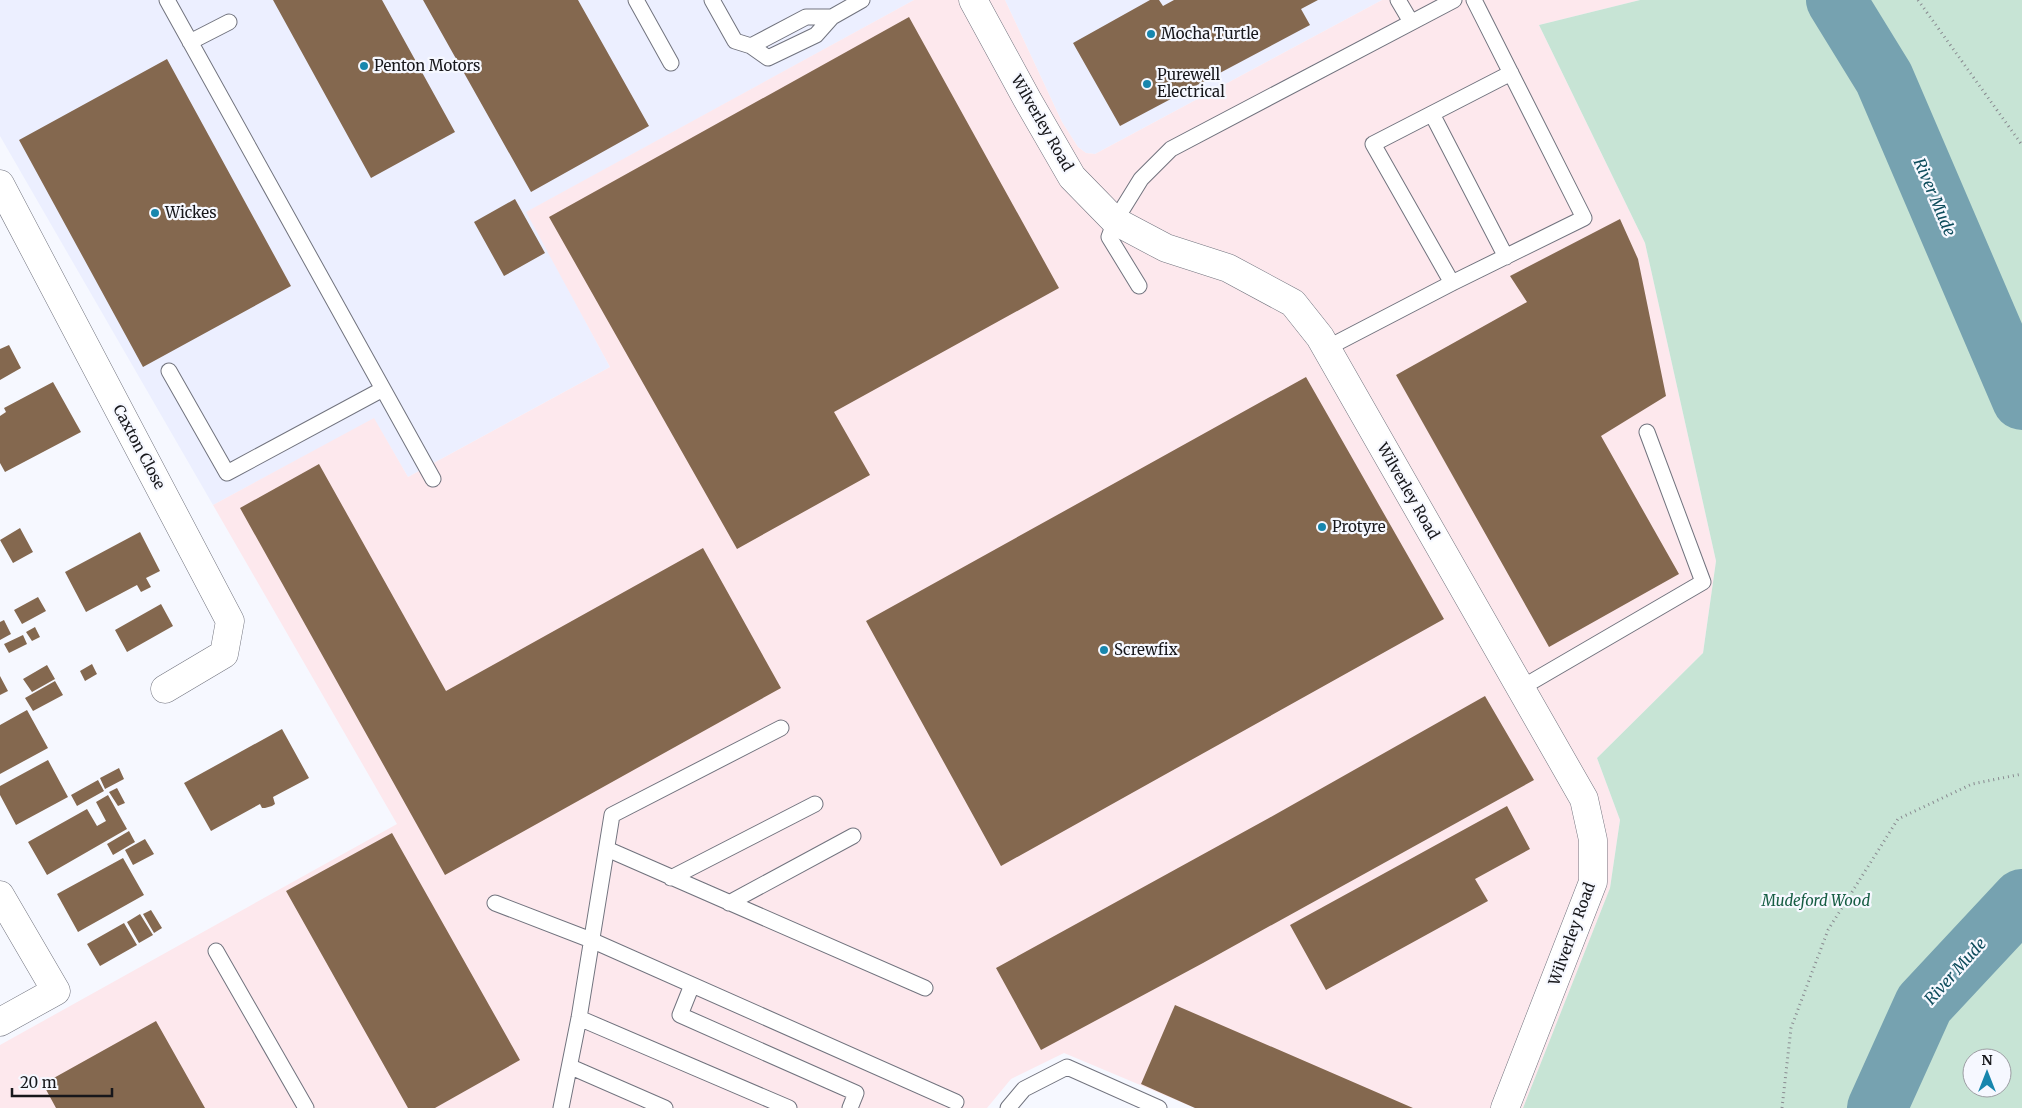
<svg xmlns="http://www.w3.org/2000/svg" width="2022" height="1108" font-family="Merriweather,serif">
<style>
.built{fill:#ecefff}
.industrial{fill:#fde8ed}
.green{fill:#c7e4d5;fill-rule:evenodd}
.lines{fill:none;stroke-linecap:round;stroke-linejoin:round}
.river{stroke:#76a2b0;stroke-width:60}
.building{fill:#84684f}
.service-casing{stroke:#71737e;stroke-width:17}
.minor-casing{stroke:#71737e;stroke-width:29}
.path{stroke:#898a90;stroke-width:3;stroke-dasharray:1 4;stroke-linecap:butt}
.service{stroke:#fff;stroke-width:15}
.minor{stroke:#fff;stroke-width:28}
.poi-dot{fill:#1786ad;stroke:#f6f8ff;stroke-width:2}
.labels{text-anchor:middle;stroke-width:4.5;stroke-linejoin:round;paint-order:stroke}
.poi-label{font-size:15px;fill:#17171b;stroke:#f6f8ff;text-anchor:start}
.street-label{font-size:15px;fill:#17171b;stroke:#f6f8ff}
.park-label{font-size:15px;font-style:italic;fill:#165d43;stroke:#f6f8ff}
.water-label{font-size:16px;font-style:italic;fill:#0d4c5c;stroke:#f6f8ff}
</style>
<rect width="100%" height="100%" fill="#f6f8ff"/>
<!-- built -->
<path class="built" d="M0 0H914L527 212 610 367 408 477 374 419 213 505 0 136Z
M1005 0H1382L1095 154 1086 153 1078 147 1062 122Z"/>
<!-- industrial -->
<path class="industrial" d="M914 0H1005L1062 122 1078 147 1086 153 1095 154 1382 0H1640L1539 25 1645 243 1716 561 1703 653 1597 758 1620 820 1610 888 1523 1108H1195L1064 1053 1011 1079 987 1108H0V1045L397 824 213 505 374 418 408 477 610 367 526 212Z"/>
<!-- green -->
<path class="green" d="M1640 0H2022V1108H1523L1610 888 1620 820 1597 758 1703 653 1716 561 1645 243 1539 25ZM1972 1058H2002V1088H1972Z"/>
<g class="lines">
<!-- river -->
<path class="river" d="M1836 0 1884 78 2022 400
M1877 1108 1924 1004 2022 899"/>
</g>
<!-- building -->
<path class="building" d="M273 0H382L455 132 371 178Z
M423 0H578L649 126 531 192Z
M1150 0H1159L1163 6 1174 0H1318L1301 9 1310 25 1120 126 1073 43Z
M909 17 1059 288 834 412 870 475 737 549 549 217Z
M167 59 291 286 143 367 19 140Z
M515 199 545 253 504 276 474 222Z
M1620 219 1638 259 1666 396 1601 436 1679 574 1549 647 1396 375 1527 302 1510 276Z
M9 345 21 368 0 380V349Z
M1306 377 1444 619 1001 866 866 621Z
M53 382 81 432 5 472 0 463V416L6 412 4 408Z
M319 464 446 691 703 548 781 688 445 875 240 508Z
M20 528 33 552 13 563 0 540Z
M140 532 160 571 146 578 151 587 141 592 137 585 86 612 65 572Z
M38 597 46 611 22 624 14 610Z
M161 604 173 626 127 652 115 630Z
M4 620 11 634 0 640V622Z
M35 627 40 637 32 641 26 632Z
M23 635 27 644 9 653 4 644Z
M92 664 97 674 85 681 80 671Z
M47 665 55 679 32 692 23 679Z
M0 676 8 691 0 695Z
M55 681 63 695 33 711 25 698Z
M1485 696 1534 780 1203 963 1041 1050 996 968 1269 818Z
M27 710 48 748 0 774V725Z
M282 729 309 778 273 797 275 804 272 806 265 808H262L260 804 211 831 184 783Z
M48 760 68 797 16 825 0 795V786Z
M119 768 124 779 105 789 100 778Z
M98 780 104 791 77 806 71 795Z
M117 788 125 803 118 806 109 792Z
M108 795 127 829 47 875 28 842 87 809 97 826 106 821 96 802Z
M1507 806 1530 849 1475 879 1488 901 1326 990 1290 925Z
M129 831 135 842 113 855 107 844Z
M392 833 520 1060 435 1108H408L286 891Z
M145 839 154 854 133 865 125 850Z
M123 858 144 895 78 932 57 894Z
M151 910 162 928 154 933 143 914Z
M140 914 153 935 139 943 127 922Z
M124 923 137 945 100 966 87 944Z
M1175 1005 1413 1108H1195L1141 1084Z
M156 1021 205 1108H56L43 1084Z"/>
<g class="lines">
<!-- service casing -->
<g class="service-casing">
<path id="service" d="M167 0 433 479
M636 0 671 63
M712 0 735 41 751 46 768 58 816 35 832 17 862 0
M1398 0 1411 22
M190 42 229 22
M751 46 806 17H832
M1432 114 1506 257
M1452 283 1373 144 1511 73
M1139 286 1109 237 1115 221 1141 179 1171 149 1454 0
M1327 348 1452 283 1584 218 1474 0
M169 371 227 473 383 389
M1521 688 1703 582 1647 432
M607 849 925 988
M671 878 815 804
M495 903 591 940 956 1102
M729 903 853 836
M216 951 306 1108
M692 985 680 1015 856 1093 850 1108
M579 1018 789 1108
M571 1067 665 1108
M561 1108 579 1018 612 815 781 728
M1008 1108 1024 1089 1067 1067 1159 1108"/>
</g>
<!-- minor casing -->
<g class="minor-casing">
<path id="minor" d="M973 0 1027 99 1072 177 1115 221 1166 248 1228 268 1293 303 1320 337 1584 799 1593 840V882L1505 1108
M0 184 230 621 224 654 165 689
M0 895 56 991 0 1022"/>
</g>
<!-- path -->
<path class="path" d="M1918 0 2022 145
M1782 1108 1791 1028 1828 930 1898 819 1972 784 2022 774"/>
<!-- service -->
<use href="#service" class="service"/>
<!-- minor -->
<use href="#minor" class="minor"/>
</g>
<!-- markers -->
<g class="poi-dot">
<circle cx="1151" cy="34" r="5"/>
<circle cx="364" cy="66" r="5"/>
<circle cx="1147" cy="84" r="5"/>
<circle cx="155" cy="213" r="5"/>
<circle cx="1322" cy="527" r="5"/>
<circle cx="1104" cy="650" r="5"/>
</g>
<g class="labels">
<!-- poi labels -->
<g class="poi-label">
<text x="1161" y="39">Mocha Turtle</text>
<text x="374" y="71">Penton Motors</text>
<text x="1157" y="80">Purewell<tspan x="1157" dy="17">Electrical</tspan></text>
<text x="165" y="218">Wickes</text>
<text x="1332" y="532">Protyre</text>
<text x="1114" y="655">Screwfix</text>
</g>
<!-- street labels -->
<g class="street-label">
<text transform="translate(1042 123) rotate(60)" y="5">Wilverley Road</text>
<text transform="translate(139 447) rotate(62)" y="5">Caxton Close</text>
<text transform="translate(1408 491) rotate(60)" y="5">Wilverley Road</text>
<text transform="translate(1572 934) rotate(-70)" y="5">Wilverley Road</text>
</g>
<!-- park labels -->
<g class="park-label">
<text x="1816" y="906">Mudeford Wood</text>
</g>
<!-- water labels -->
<g class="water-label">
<text transform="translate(1935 197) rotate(67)" y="6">River Mude</text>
<text transform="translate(1955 971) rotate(-48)" y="6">River Mude</text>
</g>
</g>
<!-- north arrow -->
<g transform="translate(1987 1073)"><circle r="24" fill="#f6f8ff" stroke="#9d9ea4"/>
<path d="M0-4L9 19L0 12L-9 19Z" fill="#1786ad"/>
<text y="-8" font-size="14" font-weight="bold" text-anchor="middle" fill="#17171b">N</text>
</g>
<!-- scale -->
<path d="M12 1088v8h100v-8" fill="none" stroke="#17171b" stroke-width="2.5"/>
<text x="20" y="1088" font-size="15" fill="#17171b" stroke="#f6f8ff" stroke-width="4" paint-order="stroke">20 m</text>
</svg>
